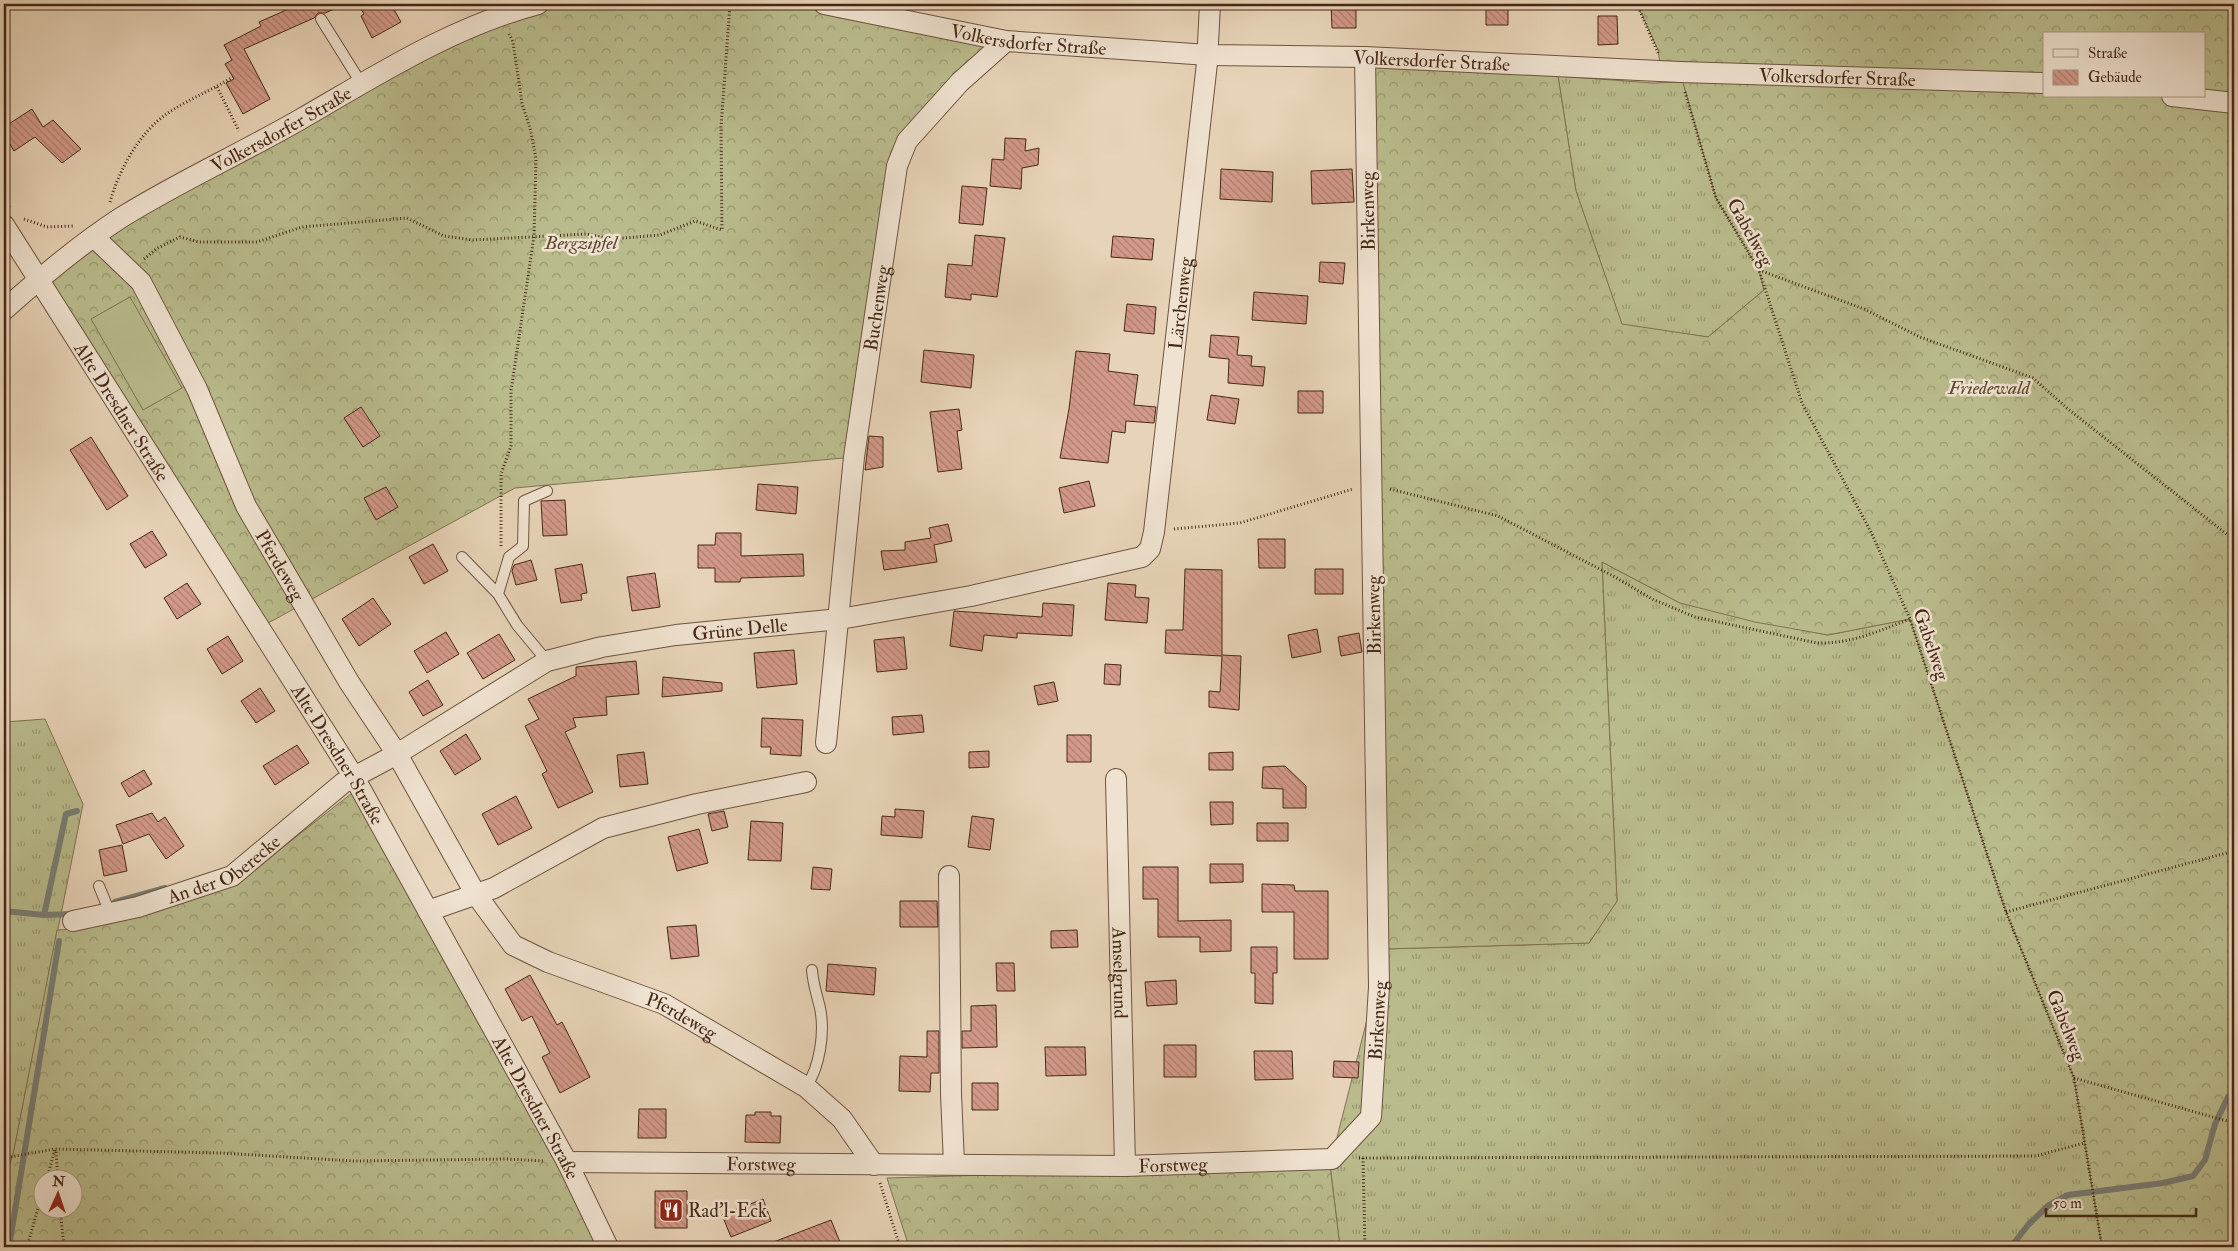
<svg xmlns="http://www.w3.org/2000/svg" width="2238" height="1251" font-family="'IM FELL Double Pica',serif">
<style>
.grass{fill:url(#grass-tufts);stroke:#807251}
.forest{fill:url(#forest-crowns);stroke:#807251;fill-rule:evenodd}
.pitch{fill:#b9bb8c;stroke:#807251}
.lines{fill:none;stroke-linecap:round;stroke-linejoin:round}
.stream{stroke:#787d76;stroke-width:6}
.building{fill:url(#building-back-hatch);stroke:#462816}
.lane-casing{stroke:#6e533e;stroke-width:12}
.street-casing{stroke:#6e533e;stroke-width:22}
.path{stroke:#462816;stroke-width:3;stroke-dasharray:1 2.5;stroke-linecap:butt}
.lane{stroke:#efe2d0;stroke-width:10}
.street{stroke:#efe2d0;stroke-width:20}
.labels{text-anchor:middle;stroke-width:5;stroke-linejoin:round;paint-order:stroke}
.street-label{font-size:19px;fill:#462816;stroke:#efe2d0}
.park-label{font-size:19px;font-style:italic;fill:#5d452e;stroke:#efe2d0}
.poi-label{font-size:19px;fill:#462816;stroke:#efe2d0;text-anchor:start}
</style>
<defs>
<pattern id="grass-tufts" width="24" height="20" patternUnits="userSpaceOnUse" patternTransform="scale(1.25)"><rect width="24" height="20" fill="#b9bb8c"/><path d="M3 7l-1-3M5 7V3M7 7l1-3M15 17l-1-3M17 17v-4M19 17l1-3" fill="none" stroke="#989871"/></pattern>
<pattern id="forest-crowns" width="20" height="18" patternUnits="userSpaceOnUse" patternTransform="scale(1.25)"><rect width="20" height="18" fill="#b9bb8c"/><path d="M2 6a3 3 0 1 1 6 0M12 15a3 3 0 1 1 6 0" fill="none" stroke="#989871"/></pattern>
<pattern id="building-back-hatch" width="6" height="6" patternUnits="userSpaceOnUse" patternTransform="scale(1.25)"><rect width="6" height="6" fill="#d39989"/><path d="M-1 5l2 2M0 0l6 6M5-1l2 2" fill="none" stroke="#ad7d6f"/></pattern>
</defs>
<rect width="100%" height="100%" fill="#e7d3b7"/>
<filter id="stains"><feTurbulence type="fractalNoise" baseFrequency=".004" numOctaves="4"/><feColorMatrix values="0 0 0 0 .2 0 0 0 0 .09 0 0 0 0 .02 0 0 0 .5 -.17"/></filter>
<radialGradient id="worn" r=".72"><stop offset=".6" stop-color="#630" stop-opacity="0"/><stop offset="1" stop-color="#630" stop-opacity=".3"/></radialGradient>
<!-- grass -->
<path class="grass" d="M1558 76 1653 83 1683 82 1716 198 1759 270 1764 290 1708 337 1622 325 1576 191Z
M1602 562 1680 603 1827 635 1910 619 2006 912 2074 1078 2102 1247H1340L1330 1165 1385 949 1589 943 1617 901Z
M45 719 83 804 13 1155 4 1180V722Z"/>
<!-- forest -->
<path class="forest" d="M538 4H824L1006 41 907 141 854 457 515 488 259 628 39 279 247 147Z
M1637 4H2234V1247H2102L2074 1078 2006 912 1910 619 1828 635 1755 622 1680 603 1602 562 1617 901 1589 943 1385 949 1368 66 1558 76 1576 191 1622 324 1708 337 1764 290 1759 270 1716 198 1680 72 1661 71 1658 50ZM2044 34H2204V96H2044Z
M365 783 616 1247H4V1180L13 1155 57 930 79 929 237 883ZM42 1178H72V1208H42Z
M1330 1165 1340 1247H909L887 1178Z"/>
<!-- pitch -->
<path class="pitch" d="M130 297 182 388 143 410 91 319Z"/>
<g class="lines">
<!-- stream -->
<path class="stream" d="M115 902 165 888
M4 911 44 915 66 814 77 811
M44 915 72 914
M9 1247 59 941
M2011 1247 2028 1225 2049 1205 2068 1195 2163 1183 2193 1176 2205 1160 2215 1124 2228 1097"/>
</g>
<!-- building -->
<path class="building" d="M300 4H346L325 13H318L314 18 244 49 270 99 243 114 226 83 234 79 225 64 232 60 224 45 261 26 259 22Z
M372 4H391L401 22 372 38 361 16 364 14 361 9Z
M1331 4H1356V28H1332Z
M1486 6H1508V25H1486Z
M1598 16H1617L1618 44 1598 45Z
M32 109 43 127 53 120 81 149 62 163 35 137 14 151 4 134V127Z
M1005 138 1026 139 1025 151 1039 148 1038 165 1022 168 1021 189 990 186 992 159 1004 160Z
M1221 169 1273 172 1272 202 1220 199Z
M1352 169 1354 202 1312 204 1311 171Z
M962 186 987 188 983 225 959 223Z
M975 235 1005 238 997 297 971 294V300L945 297 948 264 972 266Z
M1113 236 1154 239 1152 260 1111 257Z
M1320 262 1345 263 1343 284 1319 282Z
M1254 292 1308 296 1306 324 1252 320Z
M1127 304 1156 307 1154 334 1124 331Z
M1211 335 1239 337 1237 355 1252 356 1251 366 1265 367 1263 386 1228 383 1229 359 1209 357Z
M924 350 974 355 971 388 921 382Z
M1076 351 1110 354 1108 371 1138 375 1134 405 1156 407 1154 423 1126 421 1125 433 1112 431 1108 463 1060 458 1069 409Z
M1298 391H1323V413H1298Z
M1211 395 1239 399 1235 424 1207 420Z
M361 407 380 436 363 447 344 418Z
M959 409 962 430 957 431 962 469 938 472 930 412Z
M869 436 883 437V467L865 470Z
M91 437 128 496 107 510 70 450Z
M1089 481 1095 506 1064 513 1059 488Z
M758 484 798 487 796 514 756 510Z
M386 487 398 507 376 520 364 498Z
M565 500 567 535 543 536 541 501Z
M948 524 952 541 934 545 937 562 884 570 881 551 905 550V542L931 538 929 528Z
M152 531 167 555 145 568 130 544Z
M716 533H741V556L803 554 804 576 741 578 740 582H715V568H698V545H715Z
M1258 539H1285V568H1259Z
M433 544 448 571 424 584 409 557Z
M531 560 537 580 516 585 512 571 514 565Z
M582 564 587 593 581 594 582 600 561 603 555 569Z
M1185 569 1222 570V655L1241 656 1239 710 1209 707V691L1220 692 1222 656 1165 653 1166 630H1183Z
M1315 569H1343V594H1315Z
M655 573 660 607 632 611 627 577Z
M187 583 201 604 177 619 164 598Z
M1108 583 1136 585 1135 597 1149 598 1147 623 1105 620Z
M373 598 391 624 359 646 342 619Z
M1043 603 1074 605 1072 636 1017 633V638L984 635 982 651 950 646 954 611 1042 617Z
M1317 629 1321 652 1292 658 1288 635Z
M446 632 459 654 427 673 414 651Z
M1359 633 1362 652 1341 656 1338 637Z
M499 634 515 660 483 679 467 653Z
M228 636 243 661 222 674 207 649Z
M904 637 907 669 877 672 874 640Z
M794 650 797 684 757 688 754 653Z
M636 661 639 694 606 697 607 715 573 718 576 727 565 732 593 792 558 808 542 774 547 771 525 726 539 719 528 699 576 676V667Z
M1105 664 1121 665 1120 685 1104 684Z
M663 677 722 683V691L662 697Z
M428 680 443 705 423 716 409 692Z
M1054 682 1058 701 1038 705 1034 686Z
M260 688 275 711 256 723 241 701Z
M922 715 924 732 893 735 892 717Z
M762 718 803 720 801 756 770 754 771 747H761Z
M466 734 481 759 455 775 440 751Z
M1067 735H1091V762H1067Z
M297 745 309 763 275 785 263 766Z
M989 751V767L969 768V752Z
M644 752 648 784 620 787 617 755Z
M1233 752V770H1209V753Z
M1285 766 1306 786V808H1283V789L1262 788 1263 767Z
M144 770 152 784 129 797 121 783Z
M516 796 532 828 498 845 482 814Z
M1210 802H1233V824L1211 825Z
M895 809 924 811 922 838 881 835 882 816 895 817Z
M724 811 728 827 712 831 708 814Z
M152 813 158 822 165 817 184 846 166 859 149 834 123 844 116 825Z
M972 816 994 819 990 850 968 847Z
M751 821 783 823 781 861 748 860Z
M1257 823H1288V841H1257Z
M699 829 708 863 677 871 668 837Z
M122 845 127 871 104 876 99 850Z
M1210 864H1243V882L1210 883Z
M813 867 832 869 830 890 811 889Z
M1143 867H1178V921L1231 920V951L1200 952V937H1158V899H1143Z
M1262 884 1294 885 1295 891H1328V959H1294V912H1262Z
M900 901H937L938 927H900Z
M696 925 699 956 671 959 667 927Z
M1077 930 1078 947 1051 948V931Z
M1251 947H1277V973H1273V1004L1255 1003V973H1251Z
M996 963H1014L1015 991H997Z
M828 964 876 968 874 995 826 991Z
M530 975 557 1025 562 1022 590 1077 560 1093 542 1057 550 1053 532 1016 522 1021 505 989Z
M1176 980 1177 1004 1147 1006 1145 982Z
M996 1005 997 1047 962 1048V1031H971V1006Z
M927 1031H939V1073H931L930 1092 899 1091 900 1056 927 1057Z
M1164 1045H1196V1077H1164Z
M1045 1047H1085L1086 1075 1046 1076Z
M1254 1051H1292L1293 1079 1255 1080Z
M1334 1061 1359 1062 1358 1078 1333 1077Z
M972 1083H998V1110H972Z
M639 1109H666V1138H638Z
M755 1112H771V1116H781L780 1143 745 1142 746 1115H755Z
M655 1191H687V1228H655Z
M763 1199 771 1221 731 1237 722 1215Z
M831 1220 842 1247H764L763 1246Z"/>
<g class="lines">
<!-- lane casing -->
<g class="lane-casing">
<path id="lane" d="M321 19 361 83
M462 557 498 594
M547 661 517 625 498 594 509 557 523 546 524 501 547 491
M99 886 110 913
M806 1087C820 1067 825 1032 820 1008 817 995 813 984 812 970"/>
</g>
<!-- street casing -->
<g class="street-casing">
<g id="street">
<path id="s1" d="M824 4 1006 41 1208 55 1365 57 1680 72 2044 83"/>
<path d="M2172 96 2234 103"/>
<path id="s2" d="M4 225 354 777 567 1162 608 1247"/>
<path id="s3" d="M94 237 141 282 197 389 246 506 349 682 397 754 475 893 513 945 548 962 664 1004 806 1087 842 1119 874 1165"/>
<path id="s4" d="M4 310C41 277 80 244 122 217 180 181 242 153 301 119 377 75 452 27 538 4"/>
<path id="s5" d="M826 743 854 457 897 166 907 141 960 82 1006 41"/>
<path id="s6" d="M1116 779 1125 1166"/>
<path d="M949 876 951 1094 954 1164"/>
<path d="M428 911 494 888 603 828 697 804 806 782"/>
<path id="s7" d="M73 921 138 907 232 876 343 783 397 754 547 661 602 647 676 635 840 619 971 596 1142 557 1150 549 1154 532 1207 63 1210 4"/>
<path id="s8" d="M567 1162 1125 1166 1332 1159 1371 1117 1379 987 1365 57"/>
</g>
</g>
<!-- path -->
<path class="path" d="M1637 4 1658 53
M217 87 239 131
M1685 92 1716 198 1759 270 1802 403 1871 532 1910 619 2006 912 2074 1078 2102 1247
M4 202 6 200 10 207
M110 202C119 170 140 131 168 113 189 99 212 90 233 77
M24 219 47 227 73 226
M144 259 156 249 180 237 199 242H257L302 227 407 218 444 236 473 240 586 234 612 239 660 235 695 221 722 230 721 127 730 4
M1759 270 1864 309 1920 337 2033 378 2068 409 2234 540
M1390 489 1498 516 1615 577 1652 599 1695 617 1817 643C1851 644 1879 631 1910 619
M1174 529 1240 523 1353 489
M501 546V474L511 446V391L534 236 536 159 531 132 522 103 513 42 509 34
M2006 912 2234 851
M2074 1078 2234 1123
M56 1152 58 1178
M4 1158 55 1149 221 1153 354 1161 507 1159 544 1161
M1359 1158 2036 1156 2084 1143
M1363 1158 1365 1247
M47 1178 55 1149
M880 1183 900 1247
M60 1208 64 1247
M27 1247 42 1194"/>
<!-- lane -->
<use href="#lane" class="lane"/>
<!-- street -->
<use href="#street" class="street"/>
</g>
<!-- icons -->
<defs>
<g id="restaurant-square" transform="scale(1.25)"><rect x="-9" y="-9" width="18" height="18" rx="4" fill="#8f2418" stroke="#efe2d0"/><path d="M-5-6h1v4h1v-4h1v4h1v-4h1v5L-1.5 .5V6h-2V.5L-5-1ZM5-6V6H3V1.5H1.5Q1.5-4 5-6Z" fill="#fff"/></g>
</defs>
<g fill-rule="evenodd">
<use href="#restaurant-square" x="671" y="1210"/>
</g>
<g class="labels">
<!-- street labels -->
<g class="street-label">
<text dy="7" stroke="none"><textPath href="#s1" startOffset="208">Volkersdorfer Straße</textPath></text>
<text dy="7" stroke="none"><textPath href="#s1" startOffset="612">Volkersdorfer Straße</textPath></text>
<text dy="7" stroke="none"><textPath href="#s1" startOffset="1018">Volkersdorfer Straße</textPath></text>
<text dy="7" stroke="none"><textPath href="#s4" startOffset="332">Volkersdorfer Straße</textPath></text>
<text transform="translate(1367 211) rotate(-91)" y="7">Birkenweg</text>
<text transform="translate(1751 232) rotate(61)" y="7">Gabelweg</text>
<text dy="7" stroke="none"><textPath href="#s7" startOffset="1412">Lärchenweg</textPath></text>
<text dy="7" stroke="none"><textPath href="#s5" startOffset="438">Buchenweg</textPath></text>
<text dy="7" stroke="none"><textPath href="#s2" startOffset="221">Alte Dresdner Straße</textPath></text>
<text dy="7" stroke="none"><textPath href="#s3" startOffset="381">Pferdeweg</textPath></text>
<text transform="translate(1373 615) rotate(-91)" y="7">Birkenweg</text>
<text dy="7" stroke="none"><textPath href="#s7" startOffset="744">Grüne Delle</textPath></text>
<text transform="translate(1932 644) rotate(71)" y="7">Gabelweg</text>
<text dy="7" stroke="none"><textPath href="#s2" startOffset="626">Alte Dresdner Straße</textPath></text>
<text dy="7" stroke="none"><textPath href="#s7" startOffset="161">An der Oberecke</textPath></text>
<text dy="7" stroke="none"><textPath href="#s6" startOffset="194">Amselgrund</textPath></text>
<text dy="7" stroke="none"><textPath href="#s3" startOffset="1010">Pferdeweg</textPath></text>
<text dy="7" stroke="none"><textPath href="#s8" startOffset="919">Birkenweg</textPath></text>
<text transform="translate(2067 1025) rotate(68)" y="7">Gabelweg</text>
<text dy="7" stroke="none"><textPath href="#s2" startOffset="1031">Alte Dresdner Straße</textPath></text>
<text dy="7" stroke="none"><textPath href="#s8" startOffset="194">Forstweg</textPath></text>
<text dy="7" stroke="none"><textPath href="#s8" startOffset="606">Forstweg</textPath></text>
</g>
<!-- park labels -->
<g class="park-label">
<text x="581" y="249">Bergzipfel</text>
<text x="1989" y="394">Friedewald</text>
</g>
<!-- poi labels -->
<g class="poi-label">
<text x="688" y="1217">Rad'l-Eck</text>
</g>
</g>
<!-- margin -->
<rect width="2238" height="1251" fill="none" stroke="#e7d3b7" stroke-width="20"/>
<rect x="5" y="5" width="2228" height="1241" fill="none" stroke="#462816" stroke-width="2.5"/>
<rect x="10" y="10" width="2218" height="1231" fill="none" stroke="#462816"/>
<!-- legend -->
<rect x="2043" y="32" width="162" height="65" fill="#efe2d0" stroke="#ab9886"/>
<rect x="2053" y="49" width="25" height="8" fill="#efe2d0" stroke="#ab9886"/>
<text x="2088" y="58" font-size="15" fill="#462816">Straße</text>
<rect x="2053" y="70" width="25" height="15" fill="url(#building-back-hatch)" stroke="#ab9886"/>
<text x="2088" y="82" font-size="15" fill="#462816">Gebäude</text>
<!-- north arrow -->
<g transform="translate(58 1194) rotate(3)"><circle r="24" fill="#efe2d0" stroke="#ab9886"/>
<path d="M0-4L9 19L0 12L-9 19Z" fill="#8f2418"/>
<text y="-8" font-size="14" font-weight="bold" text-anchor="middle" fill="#462816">N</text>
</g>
<!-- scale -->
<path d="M2046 1208v8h150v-8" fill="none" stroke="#462816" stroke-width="2.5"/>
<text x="2053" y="1208" font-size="15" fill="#462816" stroke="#efe2d0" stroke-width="4" paint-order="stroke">50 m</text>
<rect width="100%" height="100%" filter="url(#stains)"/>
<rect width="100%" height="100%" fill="url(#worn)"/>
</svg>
